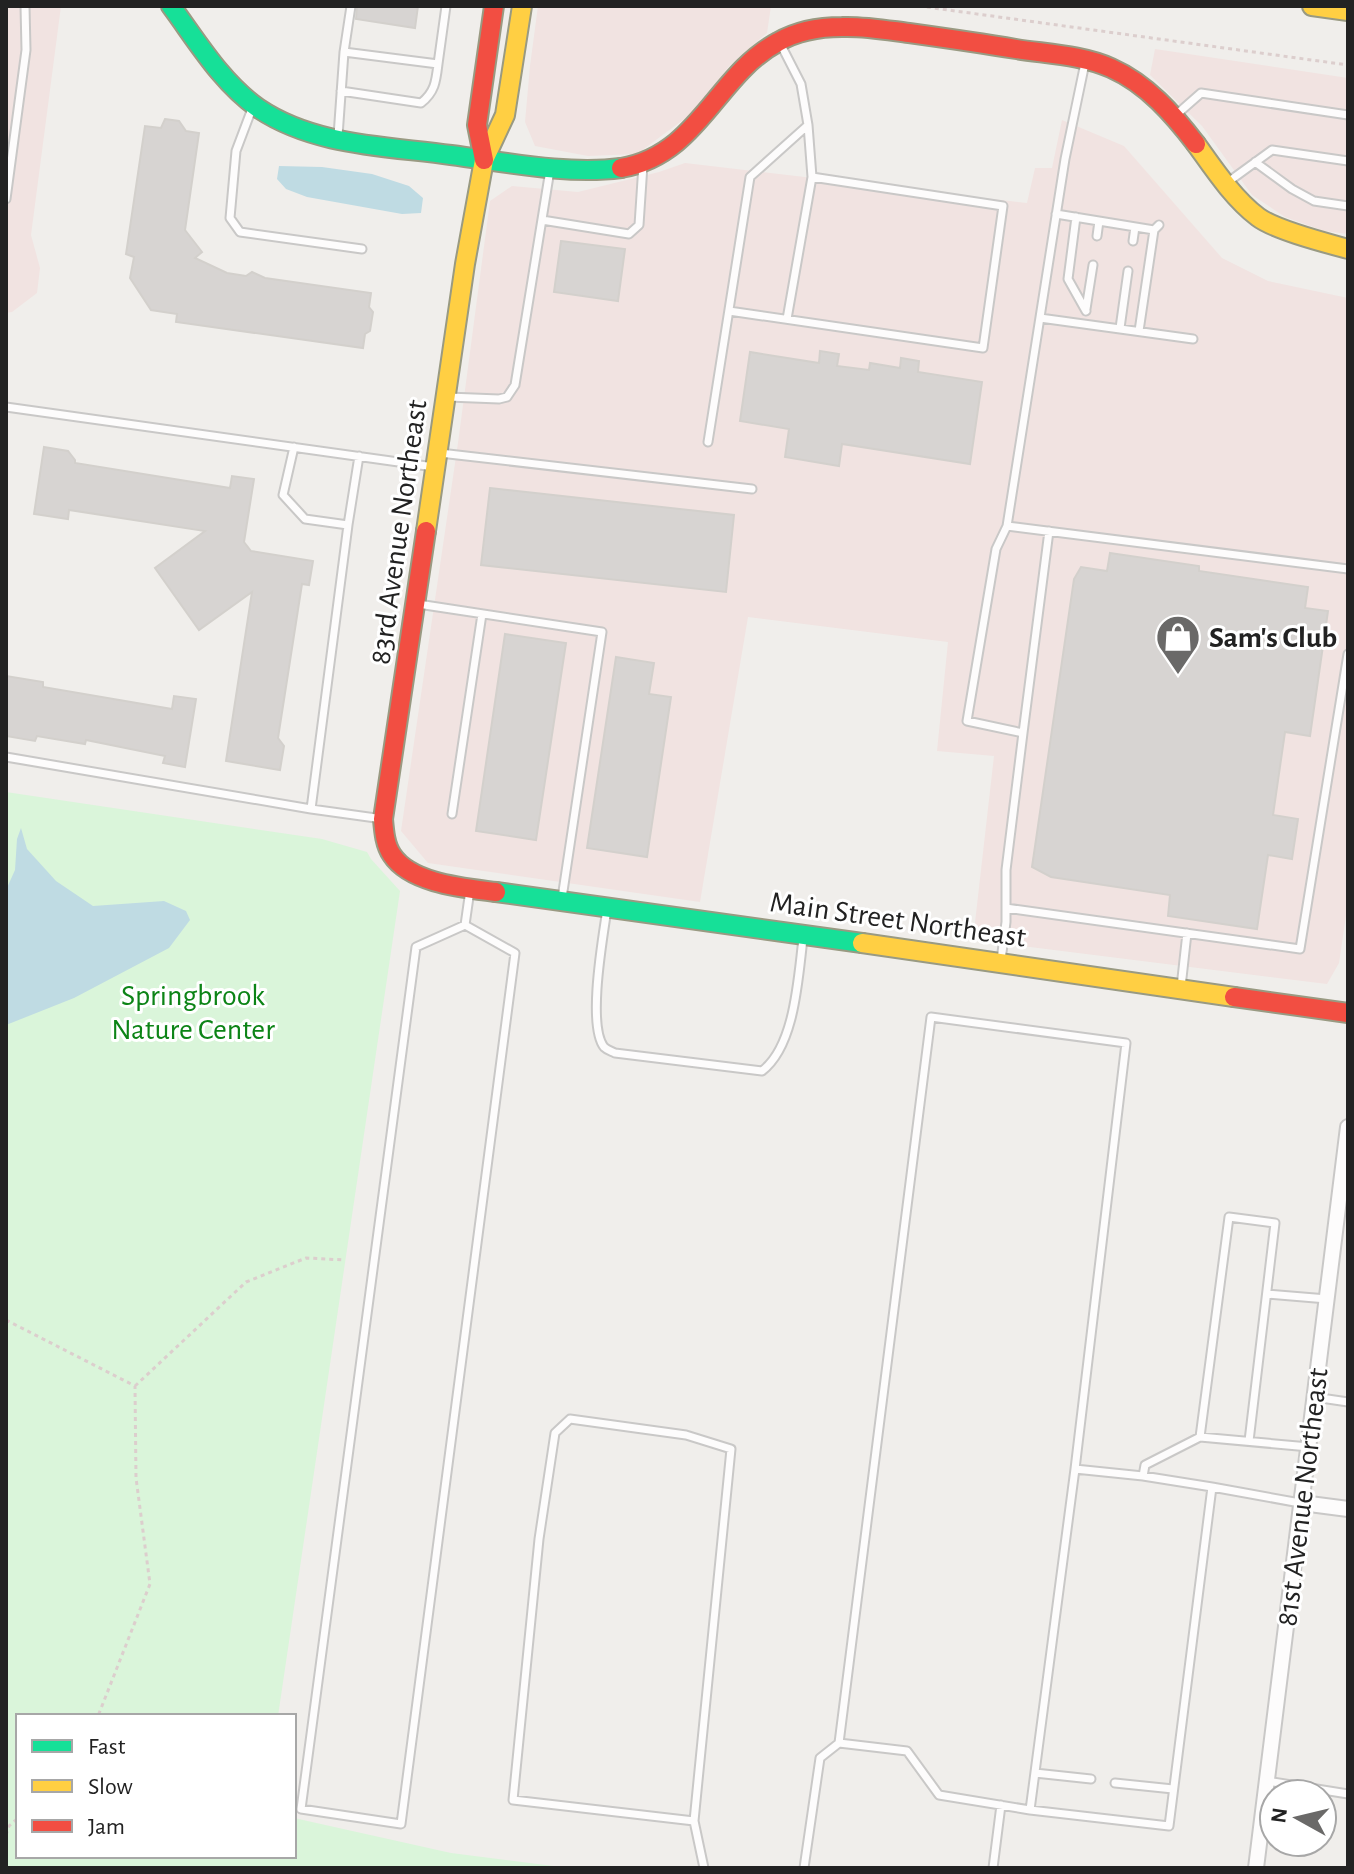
<svg xmlns="http://www.w3.org/2000/svg" width="1354" height="1874" font-family="'Alegreya Sans',sans-serif">
<style>
.commercial{fill:#f1e3e1}
.park{fill:#daf5da}
.water{fill:#bfdbe3}
.building{fill:#d7d4d2;stroke:#d3d0cc;stroke-width:2}
.lines{fill:none;stroke-linecap:round;stroke-linejoin:round}
.lane-casing{stroke:#c9c8c7;stroke-width:11}
.street-casing{stroke:#c9c8c7;stroke-width:18}
.fast-casing{stroke:#999a82;stroke-width:22}
.slow-casing{stroke:#999a82;stroke-width:22}
.jam-casing{stroke:#999a82;stroke-width:22}
.path{stroke:#dccecd;stroke-width:3;stroke-dasharray:4 4;stroke-linecap:butt}
.lane{stroke:#fdfcfc;stroke-width:7}
.street{stroke:#fdfcfc;stroke-width:14}
.fast{stroke:#16e098;stroke-width:18}
.slow{stroke:#ffcf43;stroke-width:18}
.jam{stroke:#f24e42;stroke-width:18}
.labels{text-anchor:middle;stroke-width:6;stroke-linejoin:round;paint-order:stroke}
.street-label{font-size:30px;fill:#222;stroke:#fff}
.poi-label{font-size:30px;font-weight:bold;fill:#222;stroke:#fff;text-anchor:start}
.park-label{font-size:30px;fill:#0c8416;stroke:#fff}
</style>
<rect width="100%" height="100%" fill="#f0eeeb"/>
<!-- commercial -->
<path class="commercial" d="M6 6H61L31 235 40 268 37 293 12 312 6 313Z
M538 6H771L767 33 730 65 695 111 637 154 588 156 535 146 525 122 530 66Z
M1155 49 1348 78V234L1324 231 1285 217 1252 195 1202 126 1150 75Z
M1062 120 1124 146 1222 258 1268 281 1348 298V902L1339 963 1327 984 973 940 994 756 937 751 948 642 748 617 700 902 428 863 401 831 458 443 490 201 512 186 578 192 659 172 685 163 1027 203 1035 168H1052Z"/>
<!-- park -->
<path class="park" d="M6 792 322 839 367 852 371 859 400 891 278 1716H18V1856H294V1818L451 1853 569 1868H6Z"/>
<!-- water -->
<path class="water" d="M279 166 322 167 372 174 409 186 423 198 421 213 402 214 307 197 286 189 277 179Z
M21 828 27 849 56 881 93 906 164 901 186 911 190 920 169 948 74 998 6 1025V890L15 870 17 839Z"/>
<!-- building -->
<path class="building" d="M357 6H418L415 28 356 19Z
M165 119 179 121 186 131 199 133 185 230 202 252 195 258 227 273 246 276 252 272 265 278 371 293 369 307 373 312 370 331 365 334 363 348 176 322 177 314 151 310 130 278 134 257 126 254 145 126 161 128Z
M561 241 625 249 618 301 554 292Z
M820 351 839 354 837 366 869 370 870 363 900 368 901 358 919 361 918 372 982 382 970 464 842 444 839 466 785 457 789 429 740 421 750 352 819 363Z
M44 447 68 451 75 460V463L230 488 232 476 254 479 244 542 251 551 313 561 309 585 302 584 278 738 284 746 280 770 226 761 252 592 199 630 155 568 205 531 69 510 68 519 34 514Z
M490 488 734 515 726 592 481 565Z
M1110 553 1199 566V571L1308 587 1305 608 1328 611 1310 736 1285 732 1273 815 1298 819 1292 859 1268 855 1257 929 1168 916 1170 895 1051 877 1032 867 1074 579 1081 567 1107 571Z
M505 634 566 643 536 840 476 831Z
M616 657 654 663 649 694 671 697 647 857 587 848Z
M6 676 43 682V687L172 709 174 696 196 699 185 767 163 763 165 756 86 740 85 744 37 736 35 741 6 736Z"/>
<g class="lines">
<!-- lane casing -->
<g class="lane-casing">
<path id="lane" d="M344 52 438 64 446 6
M341 91 421 103C435 92 436 81 438 64
M253 106 236 151 230 218 240 232 362 249
M1176 115 1201 93 1348 115
M338 136 344 52 351 6
M1255 162 1292 189 1314 201 1348 206
M1228 182 1272 150 1348 161
M6 199 26 50 25 6
M1056 214 1154 230 1159 225
M1076 217 1068 279 1086 311
M542 220 629 234 639 225 643 165
M1097 236 1099 221
M1133 241 1135 227
M1086 309 1093 265
M729 311 983 348 1003 206 812 177 808 125
M1040 318 1193 339
M787 319 812 177
M1120 328 1128 271
M1139 331 1154 230
M448 397 499 399 507 397 515 385 550 170
M6 407 434 467
M708 442 750 177 808 125 801 84 780 43
M294 447 283 495 305 519 348 525 311 809
M440 453 752 489
M348 525 359 456
M1007 526 1348 569
M418 604 602 632 562 898
M1023 733 1049 531
M6 757 311 809 383 819
M452 814 482 614
M1006 908 1300 949 1348 654
M607 909C603 937 587 1025 604 1047 607 1050 611 1051 615 1053L762 1071C795 1046 798 978 803 939
M465 925 515 953 401 1824 301 1809 416 947 465 925 470 890
M1001 960 1006 922V870L1023 733 967 721 996 549 1007 526 1065 159 1085 63
M1181 987 1187 933
M1267 1294 1327 1299
M1314 1397 1348 1402
M1200 1437 1229 1217 1275 1223 1249 1441
M1075 1469 1143 1476 1212 1487
M1143 1476 1145 1465 1200 1437 1309 1447
M839 1743 907 1751 939 1795 1030 1810 1169 1826 1212 1487 1300 1503
M1035 1773 1091 1779
M1267 1781 1348 1794
M1115 1783 1173 1789
M694 1821 731 1449 686 1435 570 1419 555 1433 539 1539 513 1800 694 1821 704 1868
M804 1868 820 1758 839 1743 931 1017 1126 1043 1075 1469 1030 1810
M993 1868 1001 1805"/>
</g>
<!-- street casing -->
<g class="street-casing">
<path id="street" d="M1302 1503 1348 1509
M1256 1868 1348 1127"/>
</g>
<!-- fast casing -->
<g class="fast-casing">
<path id="fast" d="M171 6C197 41 221 82 258 108 314 146 386 146 451 155 505 162 567 175 621 168
M496 892 862 943"/>
</g>
<!-- slow casing -->
<g class="slow-casing">
<path id="slow" d="M1312 6 1348 11
M1196 144C1214 169 1233 198 1258 217 1275 230 1326 243 1348 249
M426 531 465 264 484 160 505 115 522 6
M862 943 1234 997"/>
</g>
<!-- jam casing -->
<g class="jam-casing">
<path id="jam" d="M484 160 477 125 494 6
M621 168C699 155 716 75 778 42 797 31 820 27 842 27 864 26 886 30 909 33 945 38 980 43 1016 49 1048 54 1082 55 1111 68 1147 84 1173 114 1196 144
M426 531 383 819C384 831 385 845 392 855 411 884 466 888 496 892
M1234 997 1348 1013"/>
</g>
<!-- path -->
<path class="path" d="M919 6 1348 65
M6 1320 135 1386 136 1478 150 1584 98 1716
M135 1386 246 1282 306 1258 345 1260
M6 1835 9 1826 18 1818"/>
<!-- lane -->
<use href="#lane" class="lane"/>
<!-- street -->
<use href="#street" class="street"/>
<!-- fast -->
<use href="#fast" class="fast"/>
<!-- slow -->
<use href="#slow" class="slow"/>
<!-- jam -->
<use href="#jam" class="jam"/>
</g>
<!-- icons -->
<defs>
<g id="shop-pin" transform="scale(2.3)"><path d="M0 17L-7.5 6A9.5 9.5 0 1 1 7.5 6Z" fill="#6a6968" stroke="#fff"/><path d="M-5-2.5h2.3a2.7 3.5 0 0 1 5.4 0H5L5.5 6h-11ZM-1.5-2.5h3a1.5 2.3 0 0 0-3 0Z" fill="#fff"/></g>
</defs>
<g fill-rule="evenodd">
<use href="#shop-pin" x="1178" y="637"/>
</g>
<g class="labels">
<!-- street labels -->
<g class="street-label">
<text transform="translate(398 532) rotate(-82)" y="10">83rd Avenue Northeast</text>
<text transform="translate(898 919) rotate(8)" y="10">Main Street Northeast</text>
<text transform="translate(1302 1497) rotate(-83)" y="10">81st Avenue Northeast</text>
</g>
<!-- poi labels -->
<g class="poi-label">
<text x="1209" y="647">Sam's Club</text>
</g>
<!-- park labels -->
<g class="park-label">
<text x="193" y="1005">Springbrook<tspan x="193" dy="34">Nature Center</tspan></text>
</g>
</g>
<!-- border -->
<rect width="1354" height="1874" fill="none" stroke="#222222" stroke-width="16"/>
<!-- legend -->
<rect x="16" y="1714" width="280" height="144" fill="#ffffff" stroke="#a7a7a7" stroke-width="2"/>
<rect x="32" y="1740" width="40" height="12" fill="#16e098" stroke="#a7a7a7" stroke-width="2"/>
<text x="88" y="1754" font-size="24" fill="#222222">Fast</text>
<rect x="32" y="1780" width="40" height="12" fill="#ffcf43" stroke="#a7a7a7" stroke-width="2"/>
<text x="88" y="1794" font-size="24" fill="#222222">Slow</text>
<rect x="32" y="1820" width="40" height="12" fill="#f24e42" stroke="#a7a7a7" stroke-width="2"/>
<text x="88" y="1834" font-size="24" fill="#222222">Jam</text>
<!-- north arrow -->
<g transform="translate(1298 1818) rotate(278)"><circle r="38" fill="#ffffff" stroke="#a7a7a7" stroke-width="2"/>
<path d="M0-6L14 30L0 20L-14 30Z" fill="#6a6968"/>
<text y="-12" font-size="22" font-weight="bold" text-anchor="middle" fill="#222222">N</text>
</g>
</svg>
